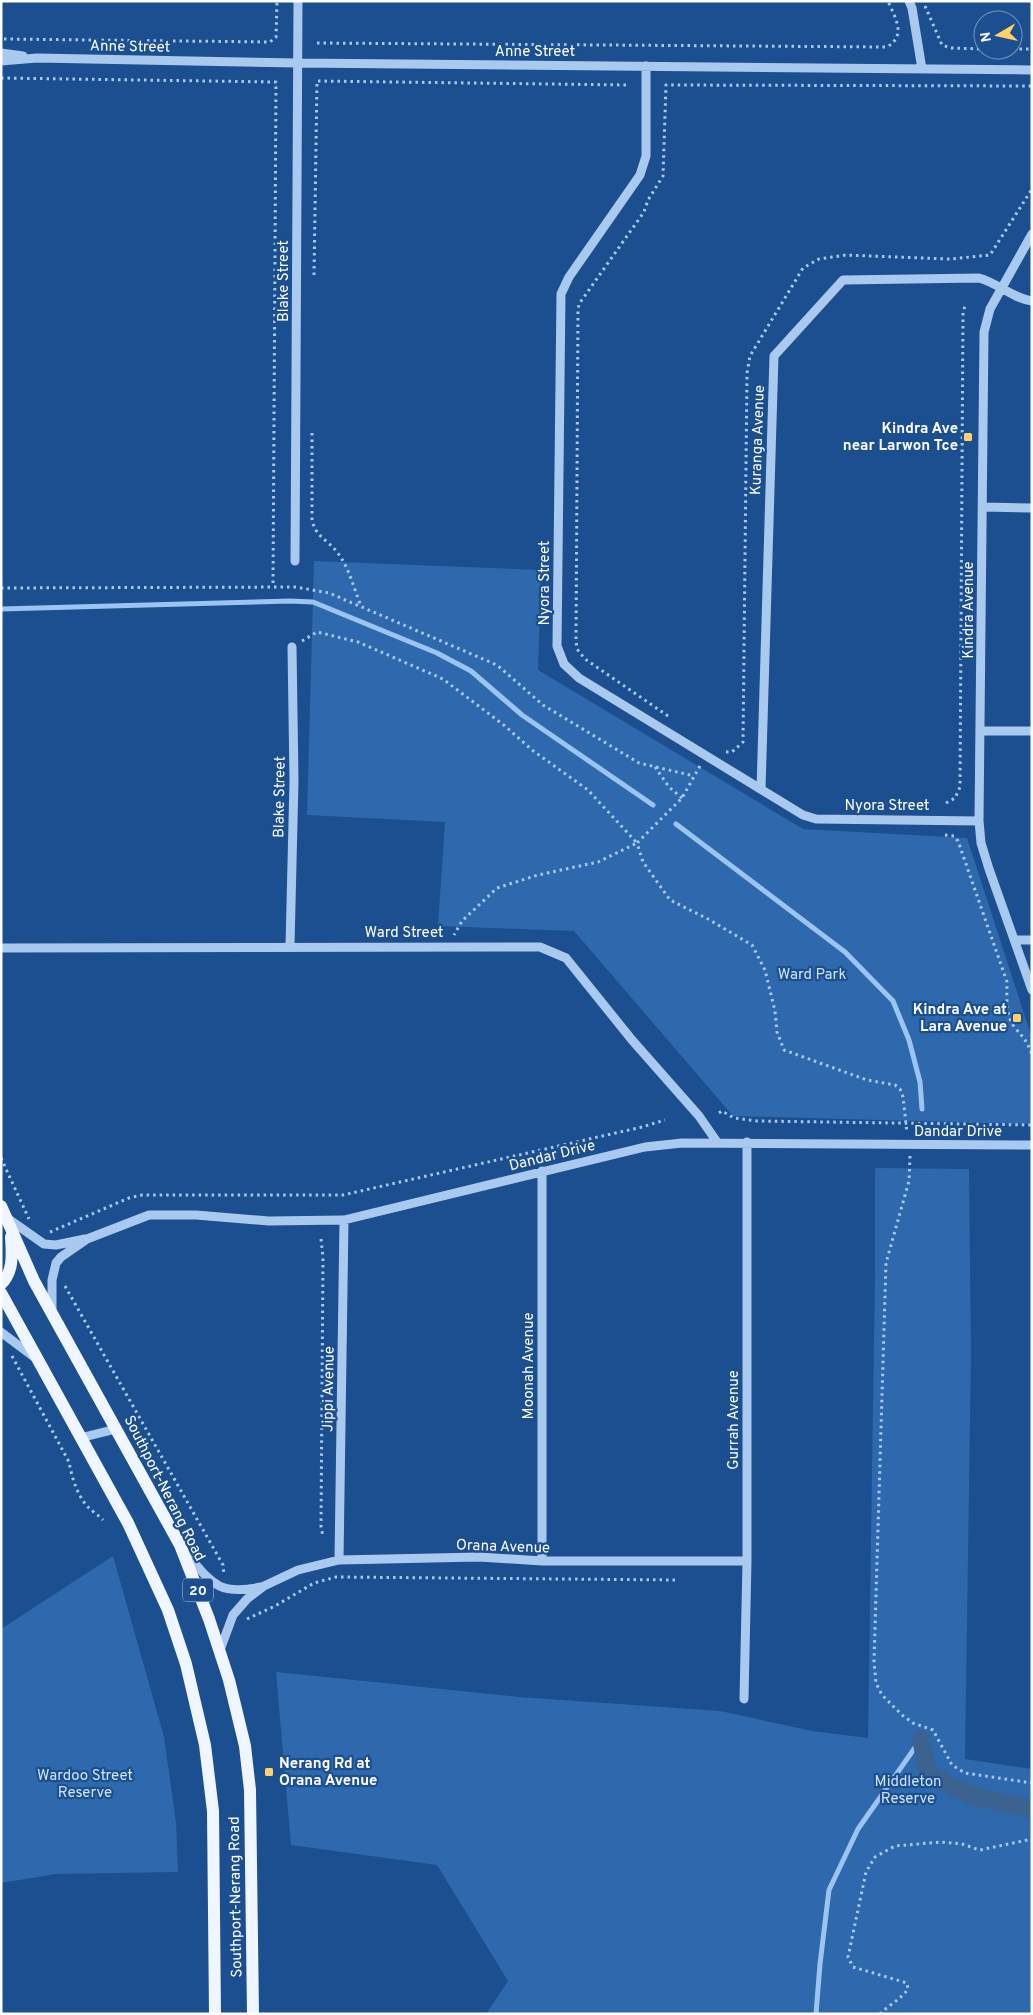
<svg xmlns="http://www.w3.org/2000/svg" width="1033" height="2015" font-family="Overpass,sans-serif">
<style>
.green{fill:#2e69ad}
.lines{fill:none;stroke-linecap:round;stroke-linejoin:round}
.stream{stroke:#9cc4f0;stroke-width:5}
.canal{stroke:#3c6290;stroke-width:18}
.path{stroke:#a9c9ee;stroke-width:3;stroke-dasharray:2.5 4;stroke-linecap:butt}
.minor{stroke:#a9c9ee;stroke-width:9}
.major{stroke:#f0f6ff;stroke-width:12}
.poi-dot{fill:#ffd166;stroke:#1b4f8f;stroke-width:2}
.labels{text-anchor:middle;stroke-width:4.5;stroke-linejoin:round;paint-order:stroke}
.shield{fill:#1b4f8f;stroke:#bbcadd;stroke-width:1}
.shield-label{font-size:14px;font-weight:bold;fill:#fff}
.street-label{font-size:15px;fill:#fff;stroke:#1b4f8f}
.poi-label{font-size:15px;font-weight:bold;fill:#fff;stroke:#1b4f8f;text-anchor:end}
.park-label{font-size:15px;fill:#cfe3fa;stroke:#1b4f8f}
</style>
<rect width="100%" height="100%" fill="#1b4f8f"/>
<!-- green -->
<path class="green" d="M314 561 541 570 538 670 803 829 967 838 1032 1038V1124L733 1116 574 931 438 926 445 822 307 815Z
M875 1168 969 1169 971 1354 965 1759 1032 1769V2014H486L508 1981 437 1865 291 1845 276 1672 519 1697 720 1711 812 1731 868 1738 875 1274Z
M113 1556 164 1737 176 1822 178 1872 56 1874 1 1883V1629Z"/>
<g class="lines">
<!-- stream -->
<path class="stream" d="M1 609 290 601 313 602 437 653 471 671 522 715 653 805
M676 824 845 952 893 1001 909 1040 920 1082 922 1109
M816 2014 820 1964 829 1890 858 1829 921 1739"/>
<!-- canal -->
<path class="canal" d="M921 1739 928 1774 972 1796 1032 1809"/>
<!-- path -->
<path class="path" d="M925 6 942 45 951 48 983 49
M4 39 270 42 276 37 277 1
M317 43 887 47C907 35 895 18 888 1
M1013 49H1032
M1 78 276 82 273 587
M314 275 317 81 628 85
M312 433V519C315 537 327 539 337 552 349 567 354 589 361 606
M1 588 296 587 329 593 497 665 543 705 639 763 694 776
M302 641 317 632 358 642 443 679 505 726 532 750 588 790 637 843 598 862 538 875 497 888 462 921 454 935
M668 716 585 659 577 649 576 641 578 310 579 304 644 212 648 200 663 176 666 85 1032 86
M726 752H732L743 742 747 373 750 356 803 268 819 259 846 255 950 259 990 255 1032 189
M700 766 682 798 637 843 643 862 670 900 708 919 752 945 765 970 775 1011 777 1032 784 1050 867 1080 895 1085 900 1089 903 1097 907 1133
M655 767 669 787 682 798
M946 803 955 798 960 787 963 312 965 306
M945 835 954 836 958 841 1007 982C1007 997 1005 1015 1015 1028 1024 1038 1027 1041 1032 1055
M719 1113 722 1111 734 1118 757 1121 1032 1125
M910 1156 909 1181 886 1263 874 1661 876 1683 882 1695 902 1715 913 1723 933 1730 952 1765 965 1773 1032 1783
M1 1158 29 1219
M50 1232 129 1198 142 1195H343L642 1127 665 1120
M321 1239 323 1257 321 1526 323 1537
M65 1286 223 1565 224 1575
M12 1356 69 1462C72 1478 77 1495 88 1507 92 1511 98 1515 103 1520
M247 1619 275 1606 314 1583 336 1577 678 1580
M880 2014C889 2005 901 1999 908 1989L907 1983 853 1967 848 1957 866 1872 875 1857 895 1846 941 1842 962 1844 980 1850 1032 1839"/>
<!-- minor -->
<path class="minor" d="M909 1 912 8 922 69
M1 53 23 56
M1 61 37 58 298 63 1032 70
M646 66V156L640 175 569 277 561 294 557 646 564 664 579 678 803 815 816 819 979 821
M1032 234 990 309 984 332 979 821 981 843 989 869 1032 990
M983 507 1032 508
M295 561 298 1
M981 731H1032
M761 789 774 356 843 280 979 278C998 283 1012 298 1032 301
M1015 940H1032
M290 946 294 781 292 647
M1 948 540 947 566 958 632 1040 699 1116 717 1142
M7 1218 44 1244 56 1245 85 1239
M52 1309V1280L56 1263 61 1257 87 1239 149 1215H196L269 1221 344 1220 645 1147 682 1143 1032 1145
M1 1332 34 1357
M80 1438 116 1429
M185 1552C212 1583 217 1596 261 1587
M339 1560 344 1220
M542 1561V1171
M220 1650 233 1615 247 1599 264 1586 298 1570 339 1560 479 1557 542 1561H747
M744 1699 747 1561V1142"/>
<!-- major -->
<path class="major" d="M1 1206 34 1281 180 1545 209 1619 229 1680 245 1746 250 1790 253 2014
M1 1284C14 1272 12 1253 11 1237
M1 1293 128 1523 168 1610 186 1664 205 1745 213 1811 215 2014"/>
</g>
<!-- markers -->
<g class="poi-dot">
<rect x="963" y="432" width="10" height="10" rx="2.5"/>
<rect x="1012" y="1013" width="10" height="10" rx="2.5"/>
<rect x="264" y="1767" width="10" height="10" rx="2.5"/>
</g>
<g class="labels">
<!-- shield labels -->
<rect class="shield" x="183" y="1578.5" width="30" height="23" rx="4"/>
<g class="shield-label">
<text x="198" y="1595">20</text>
</g>
<!-- street labels -->
<g class="street-label">
<text transform="translate(130 46) rotate(1)" y="5">Anne Street</text>
<text x="535" y="56">Anne Street</text>
<text transform="translate(283 281) rotate(-90)" y="5">Blake Street</text>
<text transform="translate(757 440) rotate(-88)" y="5">Kuranga Avenue</text>
<text transform="translate(544 583) rotate(-90)" y="5">Nyora Street</text>
<text transform="translate(968 610) rotate(-90)" y="5">Kindra Avenue</text>
<text transform="translate(279 797) rotate(-89)" y="5">Blake Street</text>
<text x="887" y="810">Nyora Street</text>
<text x="404" y="937">Ward Street</text>
<text x="958" y="1136">Dandar Drive</text>
<text transform="translate(552 1155) rotate(-14)" y="5">Dandar Drive</text>
<text transform="translate(528 1366) rotate(-90)" y="5">Moonah Avenue</text>
<text transform="translate(328 1389) rotate(-89)" y="5">Jippi Avenue</text>
<text transform="translate(733 1420) rotate(-90)" y="5">Gurrah Avenue</text>
<text transform="translate(165 1488) rotate(63)" y="5">Southport-Nerang Road</text>
<text transform="translate(503 1546) rotate(2)" y="5">Orana Avenue</text>
<text transform="translate(235 1897) rotate(-91)" y="5">Southport-Nerang Road</text>
</g>
<!-- poi labels -->
<g class="poi-label">
<text x="958" y="433">Kindra Ave<tspan x="958" dy="17">near Larwon Tce</tspan></text>
<text x="1007" y="1014">Kindra Ave at<tspan x="1007" dy="17">Lara Avenue</tspan></text>
<text x="279" y="1768" text-anchor="start">Nerang Rd at<tspan x="279" dy="17">Orana Avenue</tspan></text>
</g>
<!-- park labels -->
<g class="park-label">
<text x="812" y="979">Ward Park</text>
<text x="85" y="1780">Wardoo Street<tspan x="85" dy="17">Reserve</tspan></text>
<text x="908" y="1786">Middleton<tspan x="908" dy="17">Reserve</tspan></text>
</g>
</g>
<!-- border -->
<rect width="1033" height="2015" fill="none" stroke="#ffffff" stroke-width="5"/>
<!-- north arrow -->
<g transform="translate(998 35) rotate(261)"><circle r="24" fill="#1b4f8f" stroke="#7695bc"/>
<path d="M0-4L9 19L0 12L-9 19Z" fill="#ffd166"/>
<text y="-8" font-size="14" font-weight="bold" text-anchor="middle" fill="#ffffff">N</text>
</g>
</svg>
